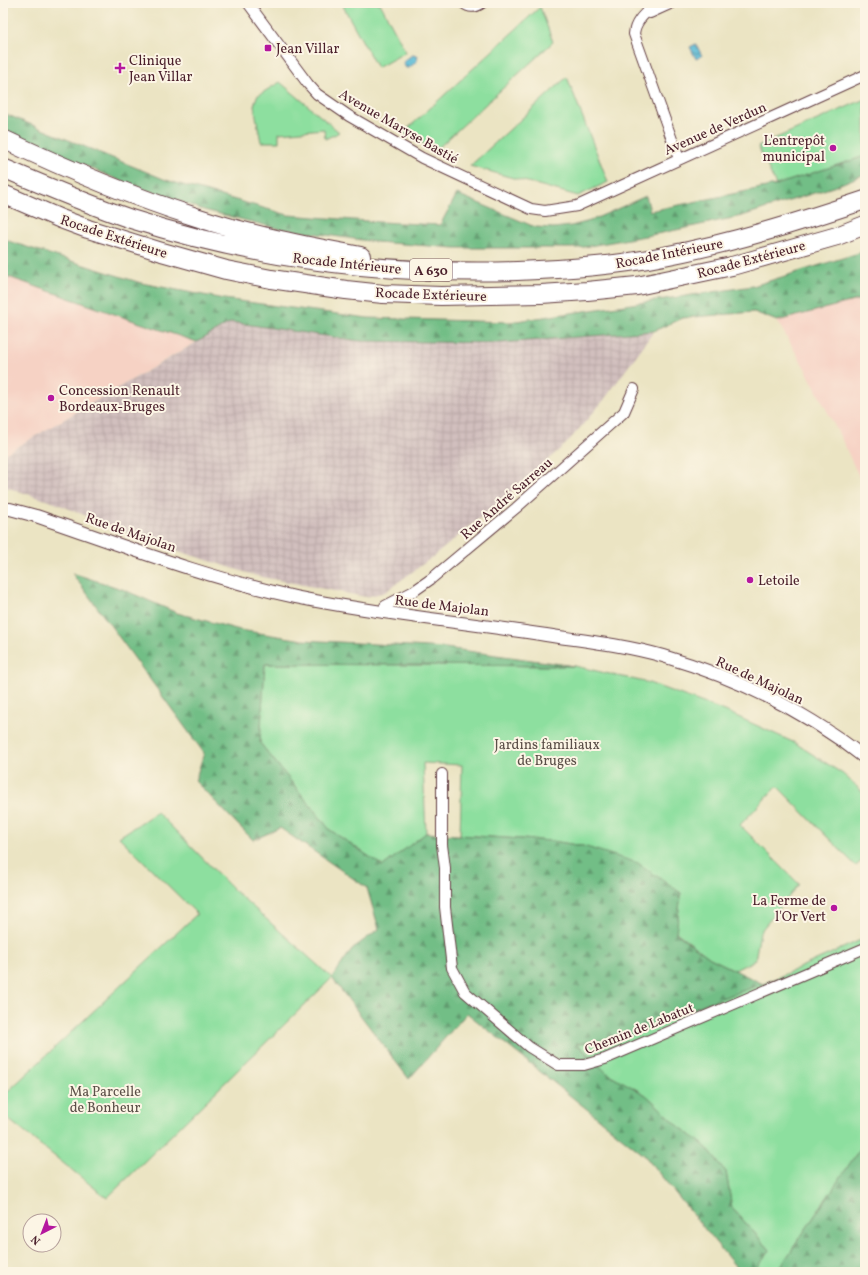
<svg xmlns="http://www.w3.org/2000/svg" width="868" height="1275" font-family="Vollkorn,serif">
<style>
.built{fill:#f6d2c4}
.industrial{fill:url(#industrial-grid)}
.green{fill:#8ddf9f;stroke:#6c7f65}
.forest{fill:url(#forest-firs);stroke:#5e6e58}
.water{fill:url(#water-ripples);stroke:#506c80}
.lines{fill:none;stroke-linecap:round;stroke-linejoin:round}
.minor-casing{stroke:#623d42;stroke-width:12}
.tertiary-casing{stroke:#623d42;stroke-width:14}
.motorway-casing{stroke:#623d42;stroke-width:20}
.minor{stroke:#fff;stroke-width:10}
.tertiary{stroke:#fff;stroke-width:12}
.motorway{stroke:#fff;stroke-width:18}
.poi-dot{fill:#b5179e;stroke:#fcf5e5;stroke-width:1.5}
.labels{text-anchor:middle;stroke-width:4;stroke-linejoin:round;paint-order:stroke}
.shield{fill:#fcf5e5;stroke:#7f5f63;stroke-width:1}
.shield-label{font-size:13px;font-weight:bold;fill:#4a1f2b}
.poi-label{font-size:14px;fill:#4a1f2b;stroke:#fcf5e5;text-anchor:start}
.street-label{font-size:14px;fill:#4a1f2b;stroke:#fcf5e5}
.park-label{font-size:14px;fill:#5b4f48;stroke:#fcf5e5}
</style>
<defs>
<pattern id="industrial-grid" width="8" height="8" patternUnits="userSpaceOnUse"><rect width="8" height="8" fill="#d1bfbe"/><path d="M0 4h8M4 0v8" fill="none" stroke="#b5a4a3"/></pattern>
<pattern id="forest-firs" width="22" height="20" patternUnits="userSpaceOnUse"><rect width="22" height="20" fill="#72be86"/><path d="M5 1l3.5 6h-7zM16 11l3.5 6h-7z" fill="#609a6e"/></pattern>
<pattern id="water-ripples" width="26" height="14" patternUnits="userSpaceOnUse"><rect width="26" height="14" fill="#57bad6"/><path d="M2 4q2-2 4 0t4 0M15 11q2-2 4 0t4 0" fill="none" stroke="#4a97ae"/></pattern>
</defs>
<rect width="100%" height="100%" fill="#fcf5e5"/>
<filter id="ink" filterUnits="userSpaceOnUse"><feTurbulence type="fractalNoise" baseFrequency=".025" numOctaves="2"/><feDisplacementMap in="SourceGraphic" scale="8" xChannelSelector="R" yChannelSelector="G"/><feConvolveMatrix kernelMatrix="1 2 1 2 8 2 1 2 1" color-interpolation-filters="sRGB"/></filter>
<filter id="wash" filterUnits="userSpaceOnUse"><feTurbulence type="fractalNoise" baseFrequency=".012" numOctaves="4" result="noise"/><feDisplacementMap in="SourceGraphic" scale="16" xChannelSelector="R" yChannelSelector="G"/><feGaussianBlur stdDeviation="0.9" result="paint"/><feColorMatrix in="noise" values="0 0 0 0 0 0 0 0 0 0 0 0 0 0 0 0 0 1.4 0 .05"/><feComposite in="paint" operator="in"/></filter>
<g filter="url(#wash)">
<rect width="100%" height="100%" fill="#ebe4c3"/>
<!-- built -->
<path class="built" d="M3 275 137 322 196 342 3 455Z
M865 298V490L842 440 806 370 777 321Z"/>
<!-- industrial -->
<path class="industrial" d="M231 322 360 341 501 343 654 331 604 400 567 443 501 501 434 556 385 592 366 597 257 576 147 541 55 503 3 486V455Z"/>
<!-- green -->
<path class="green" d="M349 3H380L406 52 377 68 343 6Z
M540 7 553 42 436 150 403 133Z
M567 77 608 182 578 196 470 166Z
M280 82 339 132 336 134 325 139 324 129 279 133V142H261L254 106 257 96Z
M865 99V156L776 185 758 146Z
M265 664 575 666 649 683 725 711 795 743 843 774 865 794V858L856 866 777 786 740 825 799 884 760 932 755 960 735 970 710 958 676 932 681 893 583 846 552 841 460 835 462 765 423 763 426 833 383 866 330 830 260 743Z
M157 812 234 890 332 978 107 1198 3 1115V1096L197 914 119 837Z
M865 938V1141L777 1272H753L770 1250 732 1208 726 1172 705 1146 680 1127 646 1095 607 1073 577 1043 633 1034 704 1004 763 984Z"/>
<!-- forest -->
<path class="forest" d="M3 113 166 180 288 215 380 222 440 225 457 194 535 227 553 228 571 226 590 221 646 196 650 211 776 185 865 156V174L833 187 742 216 662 233 578 248H455L376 242 276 228 204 210 121 181 29 142 3 129Z
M3 238 11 242 141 283 224 299 368 318 510 322 753 286 865 251V298L777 321 754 312 682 318 654 331 501 343 360 341 231 322 197 342 137 322 3 275Z
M72 573 122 589 177 613 240 630 303 640 446 648 575 666 265 664 260 743 330 830 383 866 426 833 552 841 583 846 638 863 681 893 676 933 710 958 763 984 704 1004 633 1034 577 1044 607 1073 646 1095 680 1127 705 1146 726 1172 732 1208 770 1250 753 1272H740L644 1155 467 1013 409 1079 332 978 352 949 379 929 367 888 280 828 253 840 195 781 204 753Z
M865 1141V1272H777Z"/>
<!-- water -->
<path class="water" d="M696 44 702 56 696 59 690 47Z
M412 55 418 56 417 61 409 68H406L403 64 404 61Z"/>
</g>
<g filter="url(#ink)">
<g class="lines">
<!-- minor casing -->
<g class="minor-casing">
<path id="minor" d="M248 3 308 84 317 94 349 116 422 158 531 209 545 211 577 206 865 75
M463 3C469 8 475 8 482 3
M656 3C647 12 635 20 634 34L679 159
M650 13 672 3
M384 613 385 606 414 591 431 579 516 508 624 412 634 389
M442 774V845L445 868V907L452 968 465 992 529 1047 558 1065H584L605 1059 865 948"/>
</g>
<!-- tertiary casing -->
<g class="tertiary-casing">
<path id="tertiary" d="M3 509H10L36 516C121 545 207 578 295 597 378 614 463 622 546 635 585 641 625 645 663 656 734 677 806 711 865 758"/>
</g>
<!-- motorway casing -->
<g class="motorway-casing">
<path id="motorway" d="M3 139C66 169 130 196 196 217 250 235 306 246 361 256
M3 168C45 186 87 204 131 219 256 259 387 275 517 271 566 269 616 266 664 256 732 243 799 222 865 200
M3 194 61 219 88 229 162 252 226 270 271 279 346 290 383 294 441 296 541 294 587 291 637 286 732 266 837 236 865 225"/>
</g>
<!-- minor -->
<use href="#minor" class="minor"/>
<!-- tertiary -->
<use href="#tertiary" class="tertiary"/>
<!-- motorway -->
<use href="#motorway" class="motorway"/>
</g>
</g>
<!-- markers -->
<g class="poi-dot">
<rect x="264" y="44" width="8" height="8" rx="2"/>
<path d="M118 62h4v4h4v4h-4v4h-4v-4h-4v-4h4z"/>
<circle cx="833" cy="148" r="4"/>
<circle cx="51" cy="398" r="4"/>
<circle cx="750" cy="580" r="4"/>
<circle cx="834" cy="908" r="4"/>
</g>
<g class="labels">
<!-- shield labels -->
<rect class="shield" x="410" y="259" width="42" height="22" rx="3"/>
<g class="shield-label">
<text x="431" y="275">A 630</text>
</g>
<!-- poi labels -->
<g class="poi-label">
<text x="276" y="53">Jean Villar</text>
<text x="129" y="65">Clinique<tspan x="129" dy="16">Jean Villar</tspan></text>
<text x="825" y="145" text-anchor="end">L'entrepôt<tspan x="825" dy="16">municipal</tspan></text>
<text x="59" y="395">Concession Renault<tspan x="59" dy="16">Bordeaux-Bruges</tspan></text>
<text x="758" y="585">Letoile</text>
<text x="826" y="905" text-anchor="end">La Ferme de<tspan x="826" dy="16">l'Or Vert</tspan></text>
</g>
<!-- street labels -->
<g class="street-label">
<text transform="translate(399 126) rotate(30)" y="5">Avenue Maryse Bastié</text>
<text transform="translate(715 128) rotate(-24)" y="5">Avenue de Verdun</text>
<text transform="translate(114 236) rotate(18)" y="5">Rocade Extérieure</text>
<text transform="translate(669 253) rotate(-11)" y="5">Rocade Intérieure</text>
<text transform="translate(751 259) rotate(-15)" y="5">Rocade Extérieure</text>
<text transform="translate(347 263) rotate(6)" y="5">Rocade Intérieure</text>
<text transform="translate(431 294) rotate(2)" y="5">Rocade Extérieure</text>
<text transform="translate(506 498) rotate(-41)" y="5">Rue André Sarreau</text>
<text transform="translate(131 532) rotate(19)" y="5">Rue de Majolan</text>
<text transform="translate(442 605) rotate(7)" y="5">Rue de Majolan</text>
<text transform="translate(760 680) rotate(25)" y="5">Rue de Majolan</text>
<text transform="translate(639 1028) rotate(-22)" y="5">Chemin de Labatut</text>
</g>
<!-- park labels -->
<g class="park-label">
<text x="547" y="749">Jardins familiaux<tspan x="547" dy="16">de Bruges</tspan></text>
<text x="105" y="1096">Ma Parcelle<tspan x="105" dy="16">de Bonheur</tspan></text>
</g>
</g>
<!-- margin -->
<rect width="868" height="1275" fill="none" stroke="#fcf5e5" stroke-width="16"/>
<!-- north arrow -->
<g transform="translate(42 1233) rotate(222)"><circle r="19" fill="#fcf5e5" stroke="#b59f9b"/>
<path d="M0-3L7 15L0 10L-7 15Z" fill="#b5179e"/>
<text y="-6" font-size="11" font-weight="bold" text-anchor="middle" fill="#4a1f2b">N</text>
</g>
</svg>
